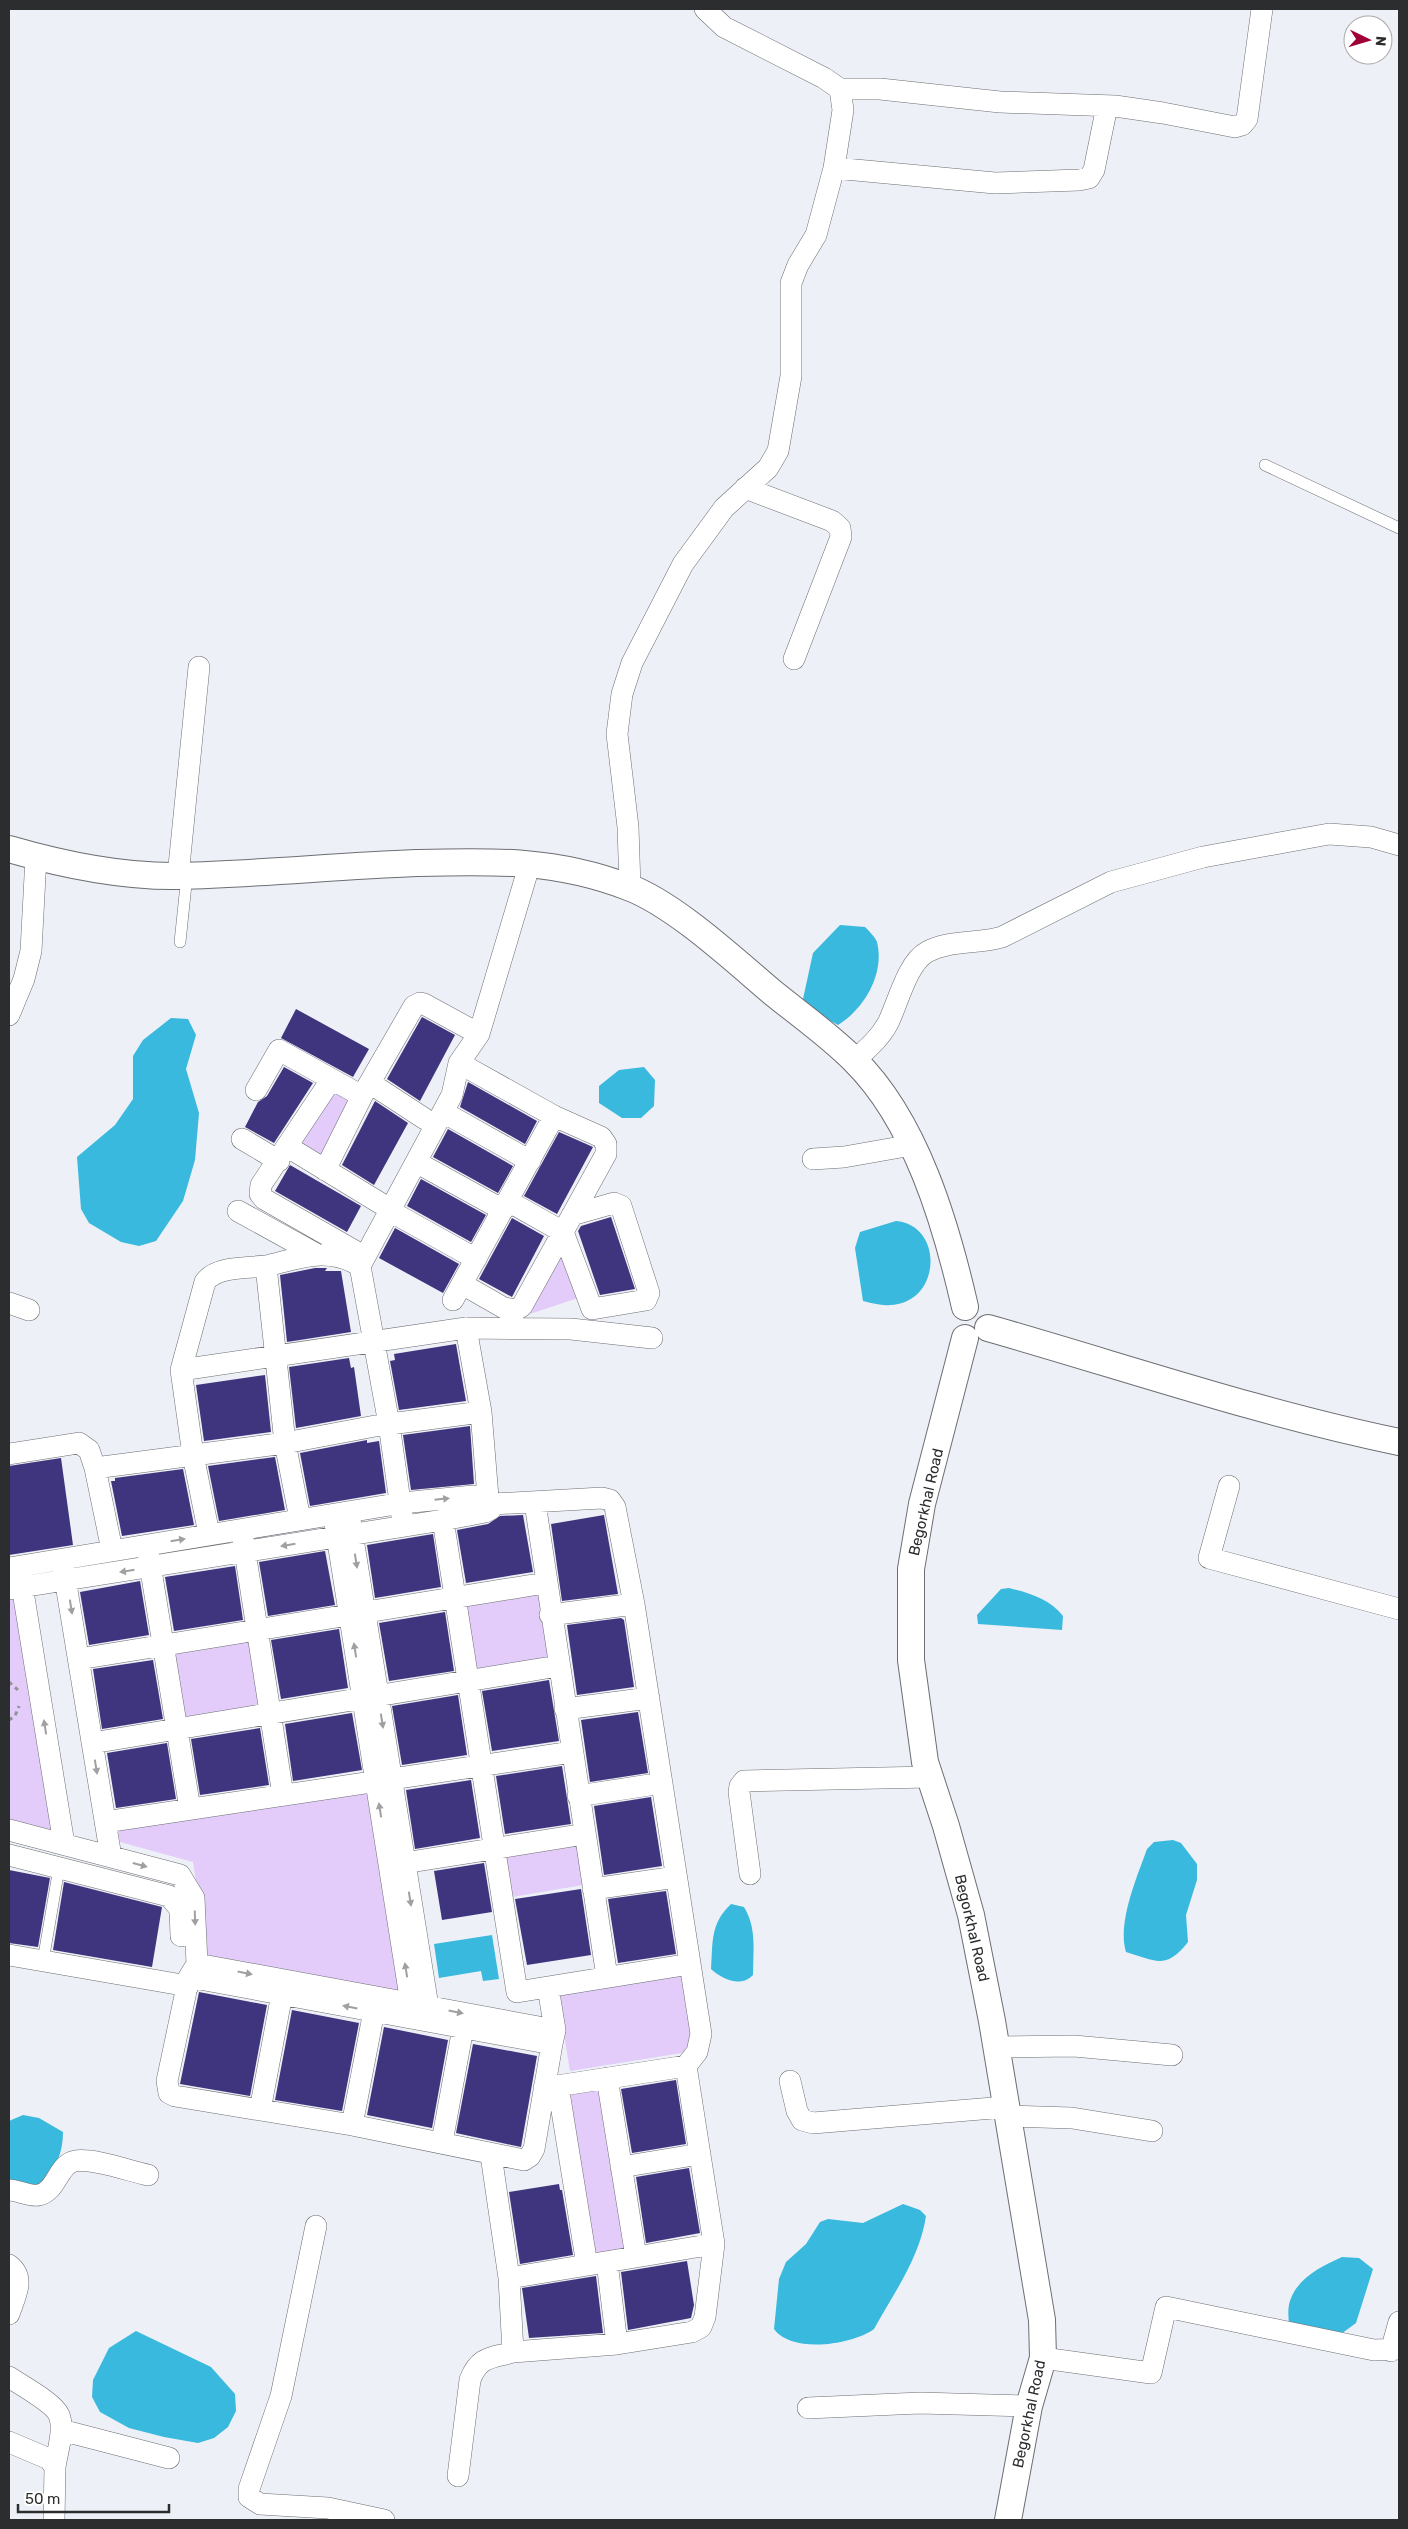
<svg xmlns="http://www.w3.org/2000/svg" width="1408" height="2529" font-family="Rubik,sans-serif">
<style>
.green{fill:#e3cbfa}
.water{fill:#38b9dd}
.building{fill:#3f357e}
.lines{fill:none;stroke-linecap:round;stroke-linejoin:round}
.service-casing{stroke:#6c6e73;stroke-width:12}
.minor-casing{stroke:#6c6e73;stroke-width:22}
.tertiary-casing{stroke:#6c6e73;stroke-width:28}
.path{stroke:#909397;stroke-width:3;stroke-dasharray:4 4;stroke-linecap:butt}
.service{stroke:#fff;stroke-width:11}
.minor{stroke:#fff;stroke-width:21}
.tertiary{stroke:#fff;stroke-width:26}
.oneway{fill:#a0a0a1}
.labels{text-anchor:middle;stroke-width:5;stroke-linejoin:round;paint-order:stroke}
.street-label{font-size:15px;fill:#2c2d2f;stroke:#fff}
</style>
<rect width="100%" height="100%" fill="#edf0f6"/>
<!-- green -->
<path class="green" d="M332 1083 365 1102 325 1173 292 1154Z
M566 1243 584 1296 530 1314Z
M542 1587 554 1662 471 1676 459 1600Z
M15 1595 53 1836 9 1824V1596Z
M252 1636 264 1710 181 1724 169 1649Z
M371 1789 404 1996 208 1957 193 1862 120 1842 118 1830Z
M582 1838 589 1884 507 1898 499 1851Z
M681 1973 694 2051 570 2071 557 1993Z
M604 2083 631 2254 590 2260 563 2090Z"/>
<!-- water -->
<path class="water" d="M840 925 865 927C869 931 875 937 877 942 885 974 864 1009 838 1025L815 1012 803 999 813 953Z
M171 1018 188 1019 196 1035 186 1069 199 1113 195 1160 183 1201 156 1241 139 1246 121 1242 89 1223 81 1209 77 1157 115 1125 133 1099V1056L143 1040Z
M644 1067 655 1080 654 1106 641 1118H622L599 1103V1086L619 1070Z
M896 1221C944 1225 942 1303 890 1305 882 1306 872 1303 863 1301L855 1248 860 1232Z
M1009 1588C1029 1593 1050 1599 1063 1616L1062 1630 978 1624 977 1615 1001 1589Z
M1173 1840 1181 1843 1197 1864V1880L1186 1915 1188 1942C1166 1970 1156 1961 1126 1952 1117 1923 1137 1877 1147 1849L1154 1842Z
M731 1904 744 1907C757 1928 753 1951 753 1975 741 1988 722 1979 711 1969 713 1942 710 1924 731 1904Z
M492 1935 499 1979 483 1981 481 1971 439 1978 434 1944Z
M23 2115 39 2118 63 2132C63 2154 55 2168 44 2187L9 2184V2121Z
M903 2204 920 2210 926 2216C920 2257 894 2293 874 2329 852 2345 792 2354 774 2329L779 2279 786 2262 806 2244 820 2222 828 2219 863 2223Z
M1342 2257 1359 2258 1373 2269 1356 2323 1341 2334 1289 2328C1289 2320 1287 2309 1290 2301 1298 2277 1321 2267 1342 2257Z
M136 2331 211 2367 235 2394 236 2411 228 2427 214 2438 198 2443 164 2437 129 2428 100 2412 92 2397 93 2380 109 2348Z"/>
<!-- building -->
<path class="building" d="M296 1009 369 1049 353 1077 281 1038Z
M422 1017 455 1035 420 1101 387 1079Z
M284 1067 313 1083 274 1143 245 1127 258 1102 267 1096Z
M468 1082 537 1121 525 1144 460 1107Z
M375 1101 408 1123 374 1185 342 1165Z
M448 1129 513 1166 498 1193 433 1157Z
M559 1132 593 1147 557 1214 524 1196Z
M290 1165 361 1206 347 1232 275 1191Z
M421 1179 486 1215 471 1242 407 1206Z
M611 1217 635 1289 600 1295 578 1231 581 1226Z
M512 1218 544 1236 512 1297 479 1279Z
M395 1228 459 1264 443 1293 379 1258Z
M315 1268H327L325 1271H341L351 1332 287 1342 280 1275Z
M456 1344 466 1401 399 1410 390 1361 395 1360 394 1354Z
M349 1358 351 1368 354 1367 361 1416 296 1428 289 1367Z
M265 1375 271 1432 204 1441 196 1385Z
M470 1426 474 1484 411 1490 403 1435Z
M367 1440V1443L379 1441 386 1493 310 1506 300 1453Z
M275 1457 285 1510 219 1521 208 1466Z
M61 1458 73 1545 9 1555V1466Z
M183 1469 194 1525 122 1536 111 1481H115V1478Z
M523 1515 533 1572 466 1583 457 1530 488 1524 500 1516Z
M604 1515 618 1594 562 1601 551 1524Z
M433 1534 441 1587 375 1598 367 1545Z
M325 1551 335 1605 268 1616 259 1562Z
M235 1566 243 1620 174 1631 165 1577Z
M140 1581 149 1635 89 1645 80 1592Z
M445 1612 454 1671 389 1681 379 1623Z
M621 1618 624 1620 634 1687 577 1695 567 1625Z
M339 1629 348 1688 281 1699 271 1640Z
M153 1660 163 1719 102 1729 93 1669Z
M549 1680 559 1741 492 1751 482 1691Z
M458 1695 467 1755 402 1765 392 1706Z
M638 1712 648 1773 590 1782 581 1720Z
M352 1713 362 1770 293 1781 285 1724Z
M260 1728 269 1785 200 1795 191 1739Z
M167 1743 176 1799 116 1808 107 1753Z
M562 1766 571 1824 505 1834 496 1776Z
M471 1780 480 1838 415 1849 406 1790Z
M651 1797 662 1866 604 1875 594 1806Z
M484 1863 492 1912 442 1920 434 1871Z
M9 1870 50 1878 38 1947 9 1943Z
M64 1882 162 1907 152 1967 53 1950Z
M581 1889 591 1955 527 1965 515 1899Z
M666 1891 676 1954 618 1963 608 1899Z
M199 1992 267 2005 250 2096 180 2084Z
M292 2010 359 2023 342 2111 275 2100Z
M384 2027 448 2040 432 2128 367 2115Z
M473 2044 537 2056 521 2147 456 2133Z
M676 2080 686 2144 632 2153 621 2089Z
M689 2168 700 2233 646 2243 636 2177Z
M559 2184 560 2190H562L573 2255 520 2264 509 2192Z
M687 2261 694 2305 691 2318 628 2330 621 2272Z
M596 2276 603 2333 529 2338 522 2288Z"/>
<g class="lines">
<!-- service casing -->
<g class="service-casing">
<path id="service" d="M1265 465 1399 528
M180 942 187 875
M43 1961 59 1868"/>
</g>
<!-- minor casing -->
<g class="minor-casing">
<path id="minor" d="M840 89H880L1000 102 1115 106 1163 113 1235 127 1242 125 1247 119 1262 9
M834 168 995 183 1079 180 1089 178 1094 170 1107 106
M745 488 832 521 840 528 841 537 794 659
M178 876 199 667
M630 887 628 827 617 734 622 694 632 663 683 564 724 508 768 468 778 451 791 376V283L798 265 816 235 834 168 843 110 840 89 824 78 724 27 705 9
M9 1015 24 979 31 951 36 857
M855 1060C867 1049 880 1038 888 1023 898 1003 907 963 927 952 948 940 979 944 1002 937L1111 882 1203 857 1329 834 1371 837 1399 845
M459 1063 554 1116 601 1137 606 1144V1154L522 1306 516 1310 504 1308 462 1284
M331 1080 261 1185 260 1194 264 1199 355 1251
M370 1083 425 1119
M256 1090 279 1050 362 1096
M443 1112 530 1161
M242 1139 279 1161
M288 1147 380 1203
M813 1159 844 1157 912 1145
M416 1162 503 1210
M325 1170 362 1096 414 1006 420 1003 424 1004 479 1034
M508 1201 563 1232 592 1309 646 1300 649 1293 621 1206 614 1203 572 1215
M238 1211 316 1254
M390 1211 476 1259
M453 1300 554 1116
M9 1303 29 1310
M466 1328 481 1412
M181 1370 466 1328 571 1329 652 1338
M9 1454 79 1443 89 1450 95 1468
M1229 1486 1209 1558 1399 1609
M535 1503 607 1977
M493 1504 602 1498 610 1500 615 1507 634 1604 701 2034 697 2052 686 2066
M402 1516 389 1424 360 1266 452 1095 459 1063 479 1034 530 863
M300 1519 285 1443 266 1266C300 1258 328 1246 360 1266
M350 1520 430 2019
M443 1520 517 1992 690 1964
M335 1523 413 2016
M209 1534 193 1455 181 1370 205 1282C216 1266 248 1268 266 1266
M243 1539 283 1795
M112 1550 95 1468 285 1443 375 1426 481 1412 488 1497
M148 1552 190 1809
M63 1566 111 1857
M9 1568 402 1503 473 1496 488 1497 493 1504 491 1509 485 1512 443 1520 9 1589
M20 1573 64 1844
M550 1615 634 1604
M79 1659 545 1583
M565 1709 649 1698
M92 1743 558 1666
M578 1796 662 1783
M105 1822 572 1752
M9 1830 180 1875 194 1898 197 1964 189 1977 167 2081 169 2093 175 2096 352 2125 524 2160 530 2156 534 2149 552 2044
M9 1855 169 1896 180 1909 181 1936
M404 1863 585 1834
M750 1874 739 1792 740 1786 744 1781 930 1777
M593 1889 676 1877
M9 1955 188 1986
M189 1977 552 2044 555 2030 197 1964
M548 1987 555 2030
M996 2047 1074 2046 1172 2055
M607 2078 636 2257
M790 2081 797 2111 802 2120 813 2123 1005 2107
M558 2086 587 2265
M260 2110 282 1994
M1006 2116 1072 2118 1152 2131
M352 2125 374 2011
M442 2142 463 2028
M491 2155 509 2278 513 2352 617 2344 692 2332 701 2327 705 2317 714 2244 686 2066 544 2088
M621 2167 700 2154
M9 2190C18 2190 30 2197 39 2195 57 2191 58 2164 75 2161 94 2158 129 2171 148 2175
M316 2226 281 2396 249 2489V2497L260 2504 328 2508 384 2520
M607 2262 617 2344
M9 2265C26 2278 15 2296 9 2314
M509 2278 714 2244
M1391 2351 1399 2322
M1043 2358 1151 2373 1166 2307 1374 2350 1399 2349
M9 2377C21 2385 54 2403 59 2415 65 2430 57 2452 55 2467
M808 2408 920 2403 1029 2406
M61 2430 169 2458
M9 2442 49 2459 55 2467 54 2520
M458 2476 470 2380C479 2356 492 2358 513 2352"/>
</g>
<!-- tertiary casing -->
<g class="tertiary-casing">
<path id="tertiary" d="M9 849C64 865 121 877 179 876 258 874 337 866 416 863 492 861 555 859 628 887 674 904 733 959 772 992 799 1014 829 1035 854 1060 916 1121 946 1224 965 1307
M988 1328C1125 1367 1259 1413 1399 1442
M965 1338 922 1504 911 1569V1660L925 1762 946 1826 971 1915 992 2021 1042 2320 1043 2358 1029 2406 1008 2520"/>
</g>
<!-- path -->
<path class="path" d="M9 1682 18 1690
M9 1720 15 1716 19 1706"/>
<!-- service -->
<use href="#service" class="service"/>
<!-- minor -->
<use href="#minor" class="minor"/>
<!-- tertiary -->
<use href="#tertiary" class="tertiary"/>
</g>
<!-- one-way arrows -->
<defs><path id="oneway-solid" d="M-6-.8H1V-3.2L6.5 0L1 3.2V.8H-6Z" transform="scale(1.25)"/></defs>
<g class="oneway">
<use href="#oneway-solid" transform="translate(442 1499) rotate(-6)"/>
<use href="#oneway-solid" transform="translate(178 1540) rotate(-9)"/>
<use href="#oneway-solid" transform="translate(288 1545) rotate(171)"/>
<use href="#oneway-solid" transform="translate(356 1561) rotate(81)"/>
<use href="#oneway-solid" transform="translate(127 1571) rotate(171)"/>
<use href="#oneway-solid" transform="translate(71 1607) rotate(81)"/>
<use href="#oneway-solid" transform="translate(355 1650) rotate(-99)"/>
<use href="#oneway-solid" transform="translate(382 1721) rotate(81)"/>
<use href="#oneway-solid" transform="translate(45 1727) rotate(-99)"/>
<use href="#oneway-solid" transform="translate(96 1767) rotate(81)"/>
<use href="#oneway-solid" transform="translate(380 1810) rotate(-99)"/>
<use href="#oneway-solid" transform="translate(140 1865) rotate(15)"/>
<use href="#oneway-solid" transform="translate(410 1899) rotate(81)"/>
<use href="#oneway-solid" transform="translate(195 1918) rotate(88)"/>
<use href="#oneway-solid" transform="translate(406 1970) rotate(-99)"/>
<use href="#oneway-solid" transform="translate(245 1973) rotate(11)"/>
<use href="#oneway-solid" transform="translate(350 2007) rotate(-169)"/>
<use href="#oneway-solid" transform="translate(456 2012) rotate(11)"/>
</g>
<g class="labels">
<!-- street labels -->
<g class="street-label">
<text transform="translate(926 1502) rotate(-77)" y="5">Begorkhal Road</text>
<text transform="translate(972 1928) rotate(77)" y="5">Begorkhal Road</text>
<text transform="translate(1029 2414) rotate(-78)" y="5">Begorkhal Road</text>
</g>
</g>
<!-- border -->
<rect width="1408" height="2529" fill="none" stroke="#2c2d2f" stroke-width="20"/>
<!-- north arrow -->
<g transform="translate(1368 40) rotate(95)"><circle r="24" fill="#ffffff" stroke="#ababac"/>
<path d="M0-4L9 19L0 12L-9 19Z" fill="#a10139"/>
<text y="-8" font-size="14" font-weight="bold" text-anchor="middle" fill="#2c2d2f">N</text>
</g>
<!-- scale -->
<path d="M18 2504v8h151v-8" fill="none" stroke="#2c2d2f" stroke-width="2.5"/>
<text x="25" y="2504" font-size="15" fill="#2c2d2f" stroke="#ffffff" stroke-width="4" paint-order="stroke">50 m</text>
</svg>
